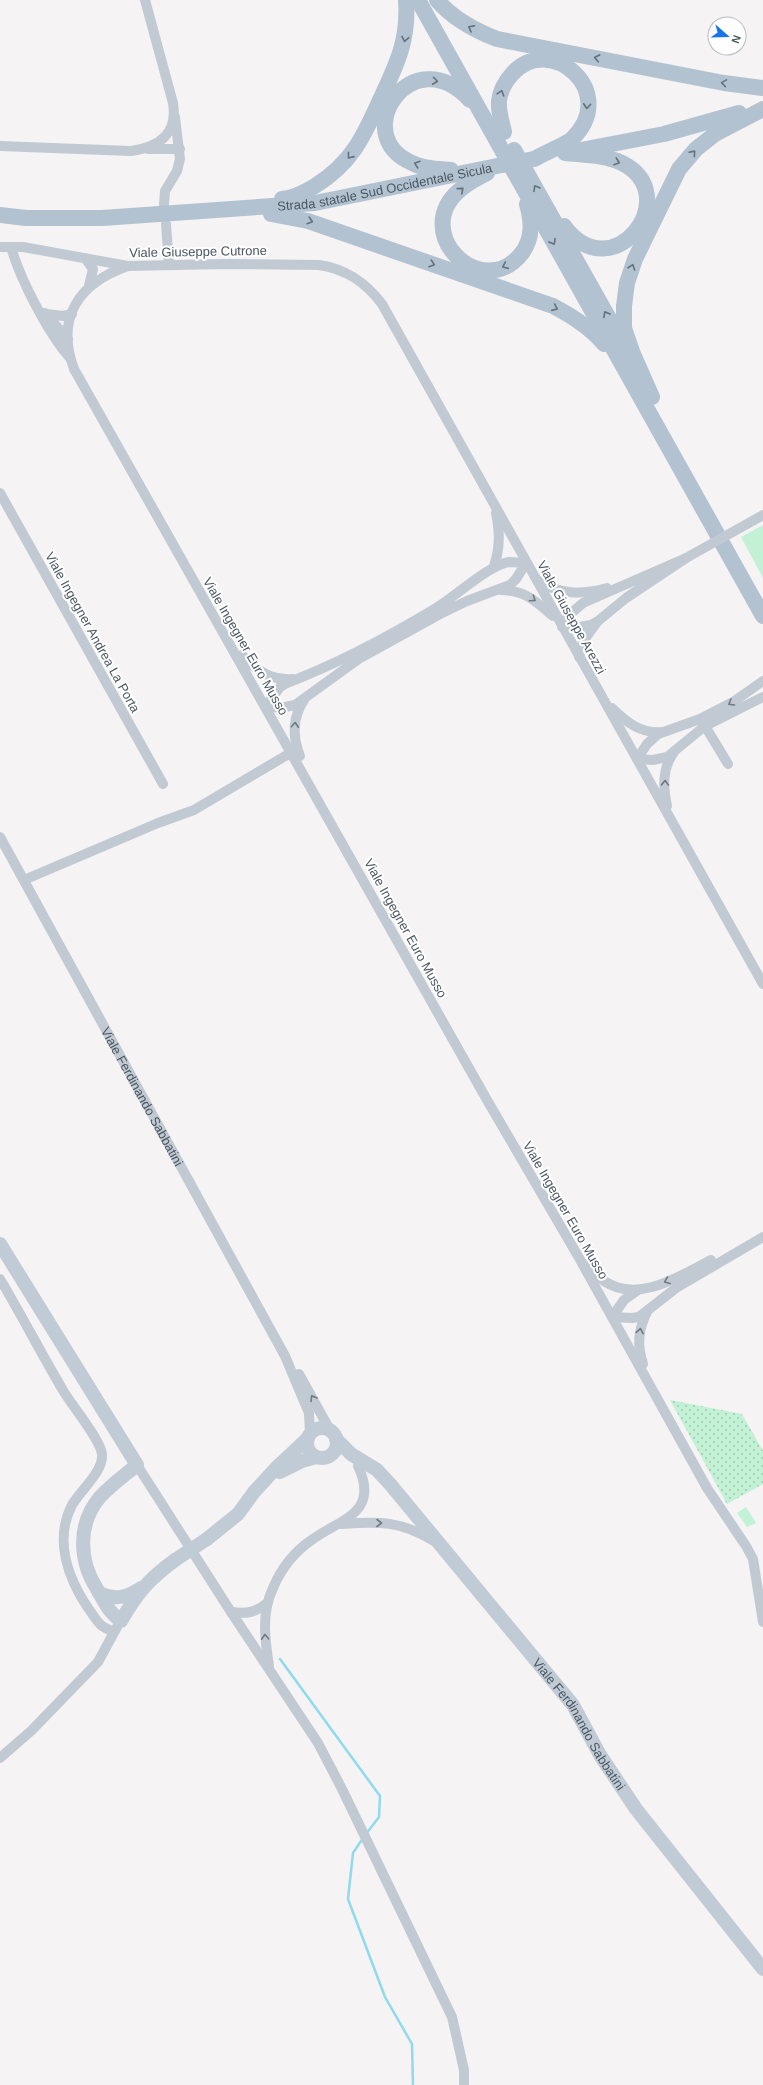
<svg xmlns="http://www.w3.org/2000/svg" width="763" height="2085" font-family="Arial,sans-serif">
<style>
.grass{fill:url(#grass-dots)}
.garden{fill:#c3f1d5}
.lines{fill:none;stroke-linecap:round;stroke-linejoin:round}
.stream{stroke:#90daee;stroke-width:2.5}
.street{stroke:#c1cad2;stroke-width:10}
.secondary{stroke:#c1cbd6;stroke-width:14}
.primary{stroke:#b3c2d1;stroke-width:16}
.street-bridge{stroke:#c1cad2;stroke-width:10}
.secondary-bridge{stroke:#c1cbd6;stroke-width:14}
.primary-bridge{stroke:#b3c2d1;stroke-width:16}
.oneway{stroke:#64717d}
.oneway2{stroke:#6e7983}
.labels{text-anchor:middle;stroke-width:4;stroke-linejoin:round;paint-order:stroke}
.street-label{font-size:13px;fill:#4a5661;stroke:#fff}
</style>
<defs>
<pattern id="grass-dots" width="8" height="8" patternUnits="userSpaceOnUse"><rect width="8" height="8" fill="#c3f1d5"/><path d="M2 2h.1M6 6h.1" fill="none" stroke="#a0c6b0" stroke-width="1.8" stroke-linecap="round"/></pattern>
</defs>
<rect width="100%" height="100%" fill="#f5f3f3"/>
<!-- grass -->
<path class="grass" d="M670 1400 742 1414 763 1451V1484L727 1504Z"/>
<!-- garden -->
<path class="garden" d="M763 525V578L741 537Z
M746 1507 756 1523 747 1527 737 1513Z"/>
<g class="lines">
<!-- stream -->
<path class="stream" d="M280 1659 380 1796 379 1817 366 1834
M363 1838 353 1853 348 1899 385 1997 412 2044 413 2085"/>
<!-- street -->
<g class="street">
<path d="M0 146 131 151C160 147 178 133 173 103L145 0"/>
<path d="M148 149H180"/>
<path d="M164 204 165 191 177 171 180 159 175 117"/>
<path d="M166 224 169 265"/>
<path d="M0 247H23L128 266 225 264 319 265C347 269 366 283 382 304L763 984"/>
<path d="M11 247C20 279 48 333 70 358"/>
<path d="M85 258 93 269 89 286"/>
<path d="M128 266C79 283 55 317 74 369L487 1100 578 1256 707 1488 746 1546 753 1559 763 1622"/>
<path d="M45 313 68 339H66"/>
<path d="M46 314 63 316 72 314"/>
<path d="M0 493 163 784"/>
<path d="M686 558 626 598 598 621 591 625 579 627H562L568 616 583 603Z"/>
<path d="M509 562 526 563 516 579 510 585 467 601 440 614 360 658 295 705 280 708 266 706 280 687 287 683C339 663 388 637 436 608 456 596 489 565 509 562Z"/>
<path d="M494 566C500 548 500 533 496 513"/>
<path d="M537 580C560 595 581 595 607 588"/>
<path d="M501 590C526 591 534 600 553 616"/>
<path d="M242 655C255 670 271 681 292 679"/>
<path d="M579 657 584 640 597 622"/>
<path d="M763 681 733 702 700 719 658 734 647 744 637 759 653 760 667 757 705 726 763 697"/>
<path d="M612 708C626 722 641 734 662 732"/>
<path d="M702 721 728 764"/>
<path d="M300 756C292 736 292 718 304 700"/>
<path d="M667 806C663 787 662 768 674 752"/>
<path id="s1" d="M0 837 285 1356 309 1413 310 1434"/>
<path d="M24 880 158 823 194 810 292 752"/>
<path d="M586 1264C592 1270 598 1277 604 1281 638 1304 680 1276 711 1260"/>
<path d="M0 1279C22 1316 42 1355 64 1392 73 1407 100 1439 102 1454 104 1471 80 1491 72 1505 54 1540 68 1578 88 1608 92 1613 96 1621 101 1625 104 1628 110 1630 114 1632"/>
<path d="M638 1290 624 1300 612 1317 632 1318 639 1317 676 1288 763 1237"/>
<path d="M643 1364C637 1345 638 1330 647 1312"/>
<path d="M299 1374 331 1432"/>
<path d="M137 1465 231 1612 318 1743 342 1789 452 2017 464 2070V2085"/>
<path d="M342 1524C379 1521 401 1521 434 1541"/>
<path d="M231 1612C246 1614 255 1613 267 1603"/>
<path d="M269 1666C265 1640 261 1613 273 1588 281 1569 295 1551 313 1539 341 1519 380 1513 358 1466"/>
<path d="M0 1758 31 1731 98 1662 117 1627"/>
</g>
<!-- secondary -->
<g class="secondary">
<path d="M0 1244 137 1465C125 1475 111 1485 100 1497 77 1524 79 1561 97 1589 104 1601 109 1613 121 1621 137 1593 149 1579 175 1560"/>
<circle cx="322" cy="1443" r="15"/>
<path id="s2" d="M336 1439 351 1454 377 1470 390 1484 573 1705 600 1755 636 1809 763 1969"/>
<path d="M280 1472 302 1461 316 1457"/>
<path d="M207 1539 238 1514 254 1492 277 1467 308 1438"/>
<path d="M99 1593C115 1600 126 1598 141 1588"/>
</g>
<!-- primary -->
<g class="primary">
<path d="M418 0 763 616"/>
<path d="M437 0C453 19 474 30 497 39L724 83 763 88"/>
<path d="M504 132C502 122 498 111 499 101 500 91 505 82 512 74 549 31 621 92 572 139 565 145 544 153 534 159"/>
<path d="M514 150 634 363"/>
<path d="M581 150 664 134 739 113"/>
<path d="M451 170C438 169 424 169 412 163 347 135 412 37 470 100"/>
<path d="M487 173C478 178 469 182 461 189 408 232 482 304 522 253 533 238 532 222 527 204"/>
<path d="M282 199C294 198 305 192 315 186 352 163 364 136 381 98 397 64 409 39 406 0"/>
<path d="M271 214 308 221 553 306C572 316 590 327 604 344"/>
<path id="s3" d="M0 215 26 218H102L315 203 502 165"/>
<path d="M564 226C613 292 686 195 622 163 605 155 583 155 565 153"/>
<path d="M652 397 633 354 624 328V306L627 283 635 259 679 169 696 149 715 134 763 109"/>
</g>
<!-- street-bridge -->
<path class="street-bridge" d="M686 558 763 515"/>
<!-- secondary-bridge -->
<path class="secondary-bridge" d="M175 1560 207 1539"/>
<!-- primary-bridge -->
<path class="primary-bridge" d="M502 165 534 159"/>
</g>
<!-- one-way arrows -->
<defs><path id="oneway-chevron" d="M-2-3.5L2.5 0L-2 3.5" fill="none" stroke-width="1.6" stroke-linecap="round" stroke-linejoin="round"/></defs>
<g class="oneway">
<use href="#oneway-chevron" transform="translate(471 28) rotate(-152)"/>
<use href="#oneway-chevron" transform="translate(405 39) rotate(101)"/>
<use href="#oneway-chevron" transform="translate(597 58) rotate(-169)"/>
<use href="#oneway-chevron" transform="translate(435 81) rotate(7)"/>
<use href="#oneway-chevron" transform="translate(724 83) rotate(-171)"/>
<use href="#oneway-chevron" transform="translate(501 93) rotate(-73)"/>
<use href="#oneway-chevron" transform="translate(587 106) rotate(94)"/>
<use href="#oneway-chevron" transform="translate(693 153) rotate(-49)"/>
<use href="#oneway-chevron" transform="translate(350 156) rotate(129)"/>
<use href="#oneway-chevron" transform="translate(617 162) rotate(19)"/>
<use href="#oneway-chevron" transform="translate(417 164) rotate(-161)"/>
<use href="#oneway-chevron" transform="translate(536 188) rotate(-120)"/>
<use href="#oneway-chevron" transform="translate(461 190) rotate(-41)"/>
<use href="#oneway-chevron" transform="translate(310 221) rotate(17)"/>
<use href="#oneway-chevron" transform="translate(553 242) rotate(61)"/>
<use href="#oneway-chevron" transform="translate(432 264) rotate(19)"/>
<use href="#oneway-chevron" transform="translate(505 266) rotate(156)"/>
<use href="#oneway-chevron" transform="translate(632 267) rotate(-71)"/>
<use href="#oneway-chevron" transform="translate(555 308) rotate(24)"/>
<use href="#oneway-chevron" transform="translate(606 314) rotate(-119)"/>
</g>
<g class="oneway2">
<use href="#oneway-chevron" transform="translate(533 599) rotate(34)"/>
<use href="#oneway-chevron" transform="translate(731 703) rotate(150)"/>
<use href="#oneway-chevron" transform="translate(295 725) rotate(-86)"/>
<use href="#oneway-chevron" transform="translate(665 783) rotate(-88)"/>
<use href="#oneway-chevron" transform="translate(667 1281) rotate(157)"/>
<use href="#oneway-chevron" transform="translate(640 1331) rotate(-80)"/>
<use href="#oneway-chevron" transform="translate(313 1398) rotate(-121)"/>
<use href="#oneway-chevron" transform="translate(379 1523)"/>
<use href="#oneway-chevron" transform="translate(265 1637) rotate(-93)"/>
</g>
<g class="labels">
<!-- street labels -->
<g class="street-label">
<text dy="5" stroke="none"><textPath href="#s3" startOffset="387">Strada statale Sud Occidentale Sicula</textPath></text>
<text transform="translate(198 251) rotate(-1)" y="5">Viale Giuseppe Cutrone</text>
<text transform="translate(572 617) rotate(61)" y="5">Viale Giuseppe Arezzi</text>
<text transform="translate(93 632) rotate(61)" y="5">Viale Ingegner Andrea La Porta</text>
<text transform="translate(246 646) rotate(60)" y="5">Viale Ingegner Euro Musso</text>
<text transform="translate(406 928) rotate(61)" y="5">Viale Ingegner Euro Musso</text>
<text dy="5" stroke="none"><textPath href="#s1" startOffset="296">Viale Ferdinando Sabbatini</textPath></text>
<text transform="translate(566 1210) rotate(60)" y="5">Viale Ingegner Euro Musso</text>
<text dy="5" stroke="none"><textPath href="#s2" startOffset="377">Viale Ferdinando Sabbatini</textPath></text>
</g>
</g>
<!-- north arrow -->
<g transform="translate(727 36) rotate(110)"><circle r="19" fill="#ffffff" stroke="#b7bbc0"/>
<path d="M0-3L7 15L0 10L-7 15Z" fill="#1a73e8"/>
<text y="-6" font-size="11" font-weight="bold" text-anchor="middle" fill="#4a5661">N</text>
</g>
</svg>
